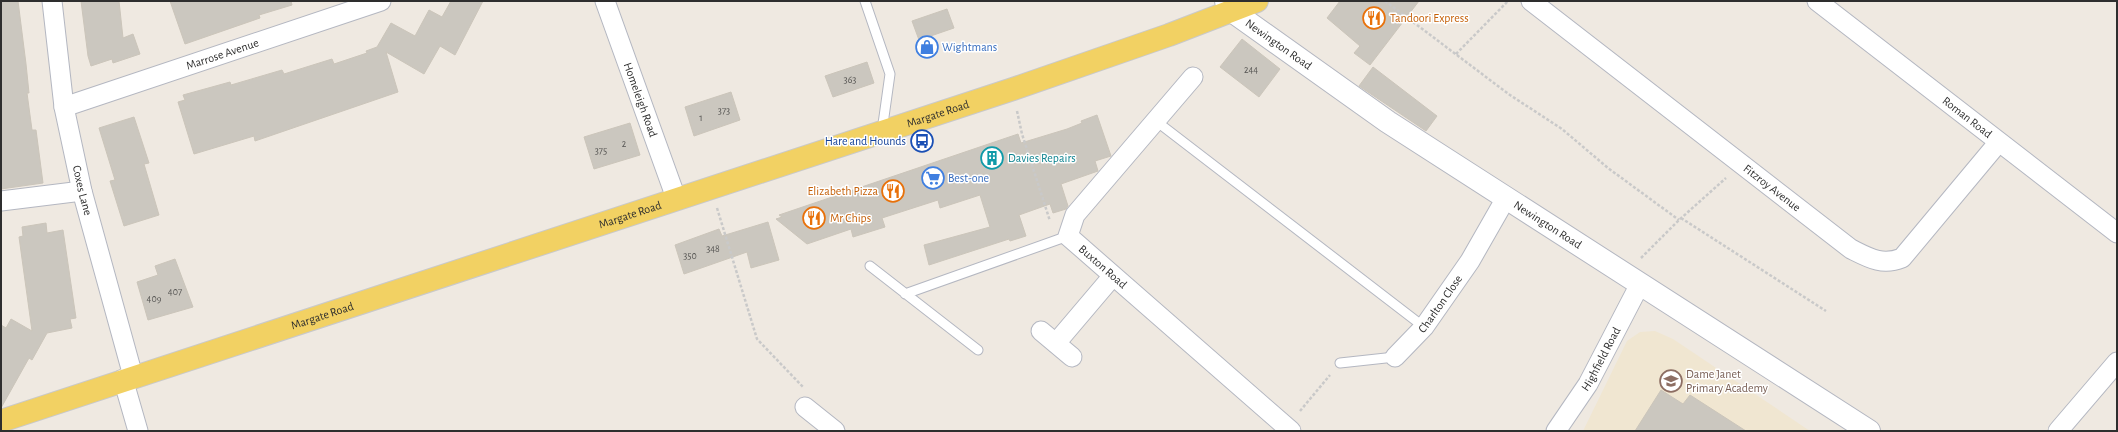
<svg xmlns="http://www.w3.org/2000/svg" width="2118" height="432" font-family="'Alegreya Sans',sans-serif">
<style>
.education{fill:#f0e6d1}
.building{fill:#cbc7bf;stroke:#cbc5ba}
.lines{fill:none;stroke-linecap:round;stroke-linejoin:round}
.lane-casing{stroke:#b4b7c1;stroke-width:11}
.street-casing{stroke:#b4b7c1;stroke-width:21}
.secondary-casing{stroke:#b4b7c1;stroke-width:24}
.primary-casing{stroke:#c9c9c9;stroke-width:24}
.path{stroke:#c9c9c9;stroke-width:2.5;stroke-dasharray:3 2;stroke-linecap:butt}
.lane{stroke:#fff;stroke-width:9}
.street{stroke:#fff;stroke-width:19}
.secondary{stroke:#fff;stroke-width:22}
.primary{stroke:#f2d163;stroke-width:22}
.labels{text-anchor:middle;stroke-width:3;stroke-linejoin:round;paint-order:stroke}
.number-label{font-size:10px;fill:#555452}
.food-label{font-size:12px;fill:#c56008;stroke:#fff;text-anchor:start}
.street-label{font-size:12px;fill:#2e2e2e;stroke:#fff}
.shop-label{font-size:12px;fill:#366cbe;stroke:#fff;text-anchor:start}
.transit-label{font-size:12px;fill:#164399;stroke:#fff;text-anchor:end}
.culture-label{font-size:12px;fill:#0d838f;stroke:#fff;text-anchor:start}
.education-label{font-size:12px;fill:#785e54;stroke:#fff;text-anchor:start}
</style>
<rect width="100%" height="100%" fill="#efe9e1"/>
<!-- education -->
<path class="education" d="M1655 331 1673 339 1810 431H1583L1627 341 1640 332Z"/>
<!-- building -->
<path class="building" d="M1 1H18L26 64 29 93H27L32 130H36L43 183 1 189Z
M81 1H119L123 38 133 34 140 54 113 63 112 59 91 66 88 56Z
M170 1H291L292 5 259 15 260 18 185 44Z
M451 1H483L455 55 440 46 424 74 386 52 398 92 255 141 254 136 194 154 178 102 185 100 183 95 230 82 231 85 282 70 284 74 332 59 334 64 367 53 366 51 377 47 391 23 415 36 429 10 442 17Z
M1340 1H1419L1370 65 1354 53 1360 46 1327 18Z
M947 9 954 28 919 40 912 21Z
M1242 39 1280 69 1259 97 1220 67Z
M867 62 874 83 833 97 825 76Z
M1373 67 1437 116 1426 131 1359 86Z
M731 92 740 120 694 136 685 107Z
M1097 115 1111 156 1095 161 1098 171 1061 184 1068 206 1066 209 1053 213 1050 204 1019 215 1026 236 1010 241 1009 239 929 265 924 245 990 227 980 195 940 208 938 200 882 218 885 227 853 237 851 229 807 244 776 219 782 217 779 215 1018 134 1021 143 1067 129 1082 123 1081 121Z
M134 117 149 163 144 164 159 215 124 226 110 181 115 180 99 128Z
M630 123 640 155 594 169 584 137Z
M768 222 779 260 751 268 747 252 684 274 675 245 719 229 722 236Z
M46 223 47 233 63 230 76 318 70 319 72 328 47 333 32 360 29 358 1 408V325L6 328 11 319 32 331 19 237 23 236 22 227Z
M175 259 193 307 148 320 137 282 158 275 155 266Z
M1661 390 1683 404 1690 395 1746 431H1635Z"/>
<g class="lines">
<!-- lane casing -->
<g class="lane-casing">
<path id="lane" d="M865 1 890 74 882 131
M1156 121 1424 327
M870 266 978 350
M905 294 1068 236
M1340 363 1395 357"/>
</g>
<!-- street casing -->
<g class="street-casing">
<g id="street">
<path id="s1" d="M52 1 64 107 82 191 133 376"/>
<path id="s2" d="M605 1 676 198"/>
<path id="s3" d="M1531 1 1851 249C1869 258 1882 266 1902 258L1998 143"/>
<path id="s4" d="M1817 1 2117 233"/>
<path id="s5" d="M1193 77 1075 215 1068 236 1291 431"/>
<path id="s6" d="M64 107 381 1"/>
<path d="M1 201 82 191"/>
<path d="M1041 331 1072 357"/>
<path d="M1056 343 1112 277"/>
<path id="s7" d="M1395 357 1424 327 1470 261 1506 198"/>
<path d="M123 379 138 431"/>
<path d="M805 407 835 431"/>
<path id="s8" d="M1556 431 1588 384 1640 284"/>
<path d="M2058 431 2117 362"/>
</g>
</g>
<!-- secondary casing -->
<g class="secondary-casing">
<g id="secondary">
<path id="s9" d="M1226 1 1232 11 1388 122 1869 431"/>
</g>
</g>
<!-- primary casing -->
<g class="primary-casing">
<g id="primary">
<path id="s10" d="M1 421 1013 89 1169 35 1257 1"/>
</g>
</g>
<!-- path -->
<path class="path" d="M1385 1 1510 95 1562 129 1608 168 1679 220
M1456 54 1508 1
M1017 111 1022 134 1050 221
M717 208 757 339 803 387
M1681 218 1826 311
M1641 258 1679 220 1726 178
M1300 411 1330 375"/>
<!-- lane -->
<use href="#lane" class="lane"/>
<!-- street -->
<use href="#street" class="street"/>
<!-- secondary -->
<use href="#secondary" class="secondary"/>
<!-- primary -->
<use href="#primary" class="primary"/>
</g>
<!-- icons -->
<defs>
<g id="restaurant-ring" transform="scale(1.15)"><circle r="9.5" fill="#fff" stroke="#e8710a" stroke-width="1.5"/><path d="M-5-6h1v4h1v-4h1v4h1v-4h1v5L-1.5 .5V6h-2V.5L-5-1ZM5-6V6H3V1.5H1.5Q1.5-4 5-6Z" fill="#e8710a"/></g>
<g id="shop-ring" transform="scale(1.15)"><circle r="9.5" fill="#fff" stroke="#3f7fe0" stroke-width="1.5"/><path d="M-5-2.5h2.3a2.7 3.5 0 0 1 5.4 0H5L5.5 6h-11ZM-1.5-2.5h3a1.5 2.3 0 0 0-3 0Z" fill="#3f7fe0"/></g>
<g id="bus-ring" transform="scale(1.15)"><circle r="9.5" fill="#fff" stroke="#1a4fb4" stroke-width="1.5"/><path d="M-5-6H5V4H4V6H2V4H-2V6H-4V4H-5ZM-3.5-4V0h7V-4ZM-3.5 1.2v1.5H-2V1.2ZM2 1.2v1.5H3.5V1.2Z" fill="#1a4fb4"/></g>
<g id="building-ring" transform="scale(1.15)"><circle r="9.5" fill="#fff" stroke="#0f9aa8" stroke-width="1.5"/><path d="M-4-6H4V6H1V3H-1V6H-4ZM-2.5-4.3h1.7v1.8h-1.7ZM.8-4.3h1.7v1.8H.8ZM-2.5-1h1.7V.8h-1.7ZM.8-1h1.7V.8H.8Z" fill="#0f9aa8"/></g>
<g id="supermarket-ring" transform="scale(1.15)"><circle r="9.5" fill="#fff" stroke="#3f7fe0" stroke-width="1.5"/><path d="M-6-5.5h2.5l.6 2H6L4.5 2H-2.5L-4.4-4H-6ZM-1.5 3.2a1.3 1.3 0 1 0 .1 0ZM3 3.2a1.3 1.3 0 1 0 .1 0Z" fill="#3f7fe0"/></g>
<g id="school-ring" transform="scale(1.15)"><circle r="9.5" fill="#fff" stroke="#8d6e63" stroke-width="1.5"/><path d="M0-5L7-2L0 1L-7-2ZM-4 1L0 2.5L4 1V4Q0 6-4 4Z" fill="#8d6e63"/></g>
</defs>
<g fill-rule="evenodd">
<use href="#restaurant-ring" x="1374" y="18"/>
<use href="#shop-ring" x="927" y="47"/>
<use href="#bus-ring" x="922" y="141"/>
<use href="#building-ring" x="992" y="158"/>
<use href="#supermarket-ring" x="933" y="178"/>
<use href="#restaurant-ring" x="893" y="191"/>
<use href="#restaurant-ring" x="814" y="218"/>
<use href="#school-ring" x="1671" y="381"/>
</g>
<g class="labels">
<!-- number labels -->
<g class="number-label">
<text x="1251" y="73">244</text>
<text x="850" y="83">363</text>
<text x="724" y="114">373</text>
<text x="701" y="121">1</text>
<text x="624" y="147">2</text>
<text x="601" y="154">375</text>
<text x="713" y="252">348</text>
<text x="690" y="259">350</text>
<text x="175" y="295">407</text>
<text x="154" y="302">409</text>
</g>
<!-- food labels -->
<g class="food-label">
<text x="1390" y="22">Tandoori Express</text>
<text x="878" y="195" text-anchor="end">Elizabeth Pizza</text>
<text x="830" y="222">Mr Chips</text>
</g>
<!-- street labels -->
<g class="street-label">
<text dy="4" stroke="none"><textPath href="#s9" startOffset="69">Newington Road</textPath></text>
<text dy="4" stroke="none"><textPath href="#s6" startOffset="167">Marrose Avenue</textPath></text>
<text dy="4" stroke="none"><textPath href="#s2" startOffset="105">Homeleigh Road</textPath></text>
<text dy="4" stroke="none"><textPath href="#s10" startOffset="986">Margate Road</textPath></text>
<text dy="4" stroke="none"><textPath href="#s4" startOffset="190">Roman Road</textPath></text>
<text dy="4" stroke="none"><textPath href="#s3" startOffset="305">Fitzroy Avenue</textPath></text>
<text dy="4" stroke="none"><textPath href="#s1" startOffset="192">Coxes Lane</textPath></text>
<text dy="4" stroke="none"><textPath href="#s10" startOffset="662">Margate Road</textPath></text>
<text dy="4" stroke="none"><textPath href="#s9" startOffset="393">Newington Road</textPath></text>
<text dy="4" stroke="none"><textPath href="#s5" startOffset="250">Buxton Road</textPath></text>
<text dy="4" stroke="none"><textPath href="#s7" startOffset="70">Charlton Close</textPath></text>
<text dy="4" stroke="none"><textPath href="#s10" startOffset="338">Margate Road</textPath></text>
<text dy="4" stroke="none"><textPath href="#s8" startOffset="85">Highfield Road</textPath></text>
</g>
<!-- shop labels -->
<g class="shop-label">
<text x="942" y="51">Wightmans</text>
<text x="948" y="182">Best-one</text>
</g>
<!-- transit labels -->
<g class="transit-label">
<text x="906" y="145">Hare and Hounds</text>
</g>
<!-- culture labels -->
<g class="culture-label">
<text x="1008" y="162">Davies Repairs</text>
</g>
<!-- education labels -->
<g class="education-label">
<text x="1686" y="378">Dame Janet<tspan x="1686" dy="14">Primary Academy</tspan></text>
</g>
</g>
<!-- border -->
<rect width="2118" height="432" fill="none" stroke="#2e2e2e" stroke-width="4"/>
</svg>
